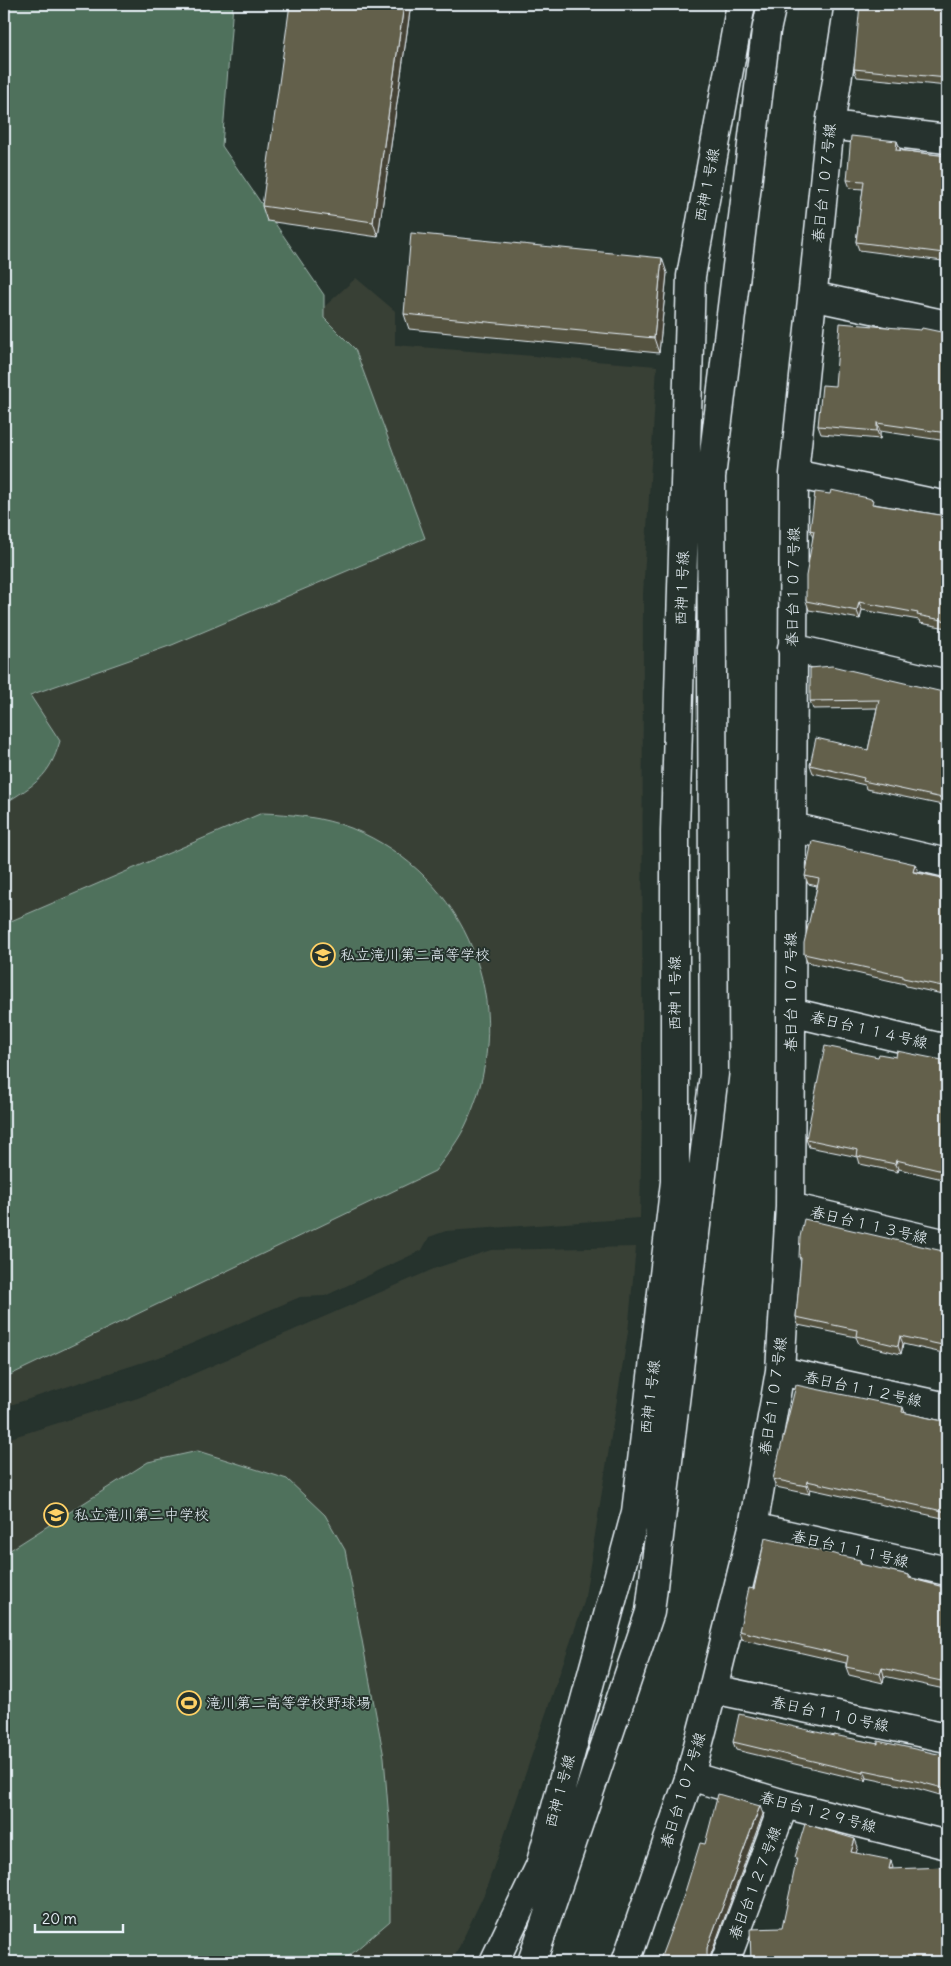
<svg xmlns="http://www.w3.org/2000/svg" width="951" height="1966" font-family="Delius,'Klee One',sans-serif">
<style>
.built{fill:#384036}
.green{fill:#50715b;stroke:#9cb1aa}
.lines{fill:none;stroke-linecap:round;stroke-linejoin:round}
.street-casing{stroke:#e8f1f8;stroke-width:31}
.secondary-casing{stroke:#e8f1f8;stroke-width:31}
.street{stroke:#26332d;stroke-width:28}
.secondary{stroke:#26332d;stroke-width:28}
.wall{fill:#555341;stroke:#e8f1f8}
.shaded-wall{fill:#454335;stroke:#e8f1f8}
.building{fill:#63604c;stroke:#e8f1f8}
.labels{text-anchor:middle;stroke-width:4;stroke-linejoin:round;paint-order:stroke}
.street-label{font-size:15px;fill:#e8f1f8;stroke:#26332d}
.poi-label{font-size:15px;fill:#e8f1f8;stroke:#26332d;text-anchor:start}
</style>
<rect width="100%" height="100%" fill="#26332d"/>
<filter id="ink" filterUnits="userSpaceOnUse"><feTurbulence type="fractalNoise" baseFrequency=".02" numOctaves="2"/><feDisplacementMap in="SourceGraphic" scale="10" xChannelSelector="R" yChannelSelector="G"/><feConvolveMatrix kernelMatrix="1 2 1 2 8 2 1 2 1" color-interpolation-filters="sRGB"/></filter>
<g filter="url(#ink)">
<!-- built -->
<path class="built" d="M356 278 395 311V345L657 366 643 594 642 1106 640 1218 446 1231 429 1237 422 1250 325 1296 300 1297 165 1355 4 1407V804L39 781 30 695 172 645 324 318V307Z
M636 1247 628 1332 584 1602 485 1892 452 1962H4V1440L138 1398 436 1268 491 1250Z"/>
<!-- green -->
<path class="green" d="M4 4H233L222 146 324 295V318L355 349 425 538 172 645 30 695 60 741C49 778 35 784 4 804Z
M262 813C292 814 322 817 351 828 468 876 519 1005 468 1120 460 1139 447 1155 435 1171L4 1378V924Z
M198 1451 287 1479 325 1515 345 1550 384 1757 390 1832V1921L342 1962H4V1554L148 1462Z"/>
<g class="lines">
<!-- street casing -->
<g class="street-casing">
<path id="street" d="M830 125 947 139
M812 296 947 325
M794 474 947 506
M792 648 947 684
M792 827 947 863
M791 1012 947 1049
M790 1207 947 1244
M780 1371 947 1407
M753 1527 947 1571
M713 1689 947 1738
M690 1776 784 1804 947 1845
M626 1962 690 1776 713 1689 753 1527 780 1371 790 1207 794 474 830 125 849 4
M725 1962 784 1804"/>
</g>
<!-- secondary casing -->
<g class="secondary-casing">
<path id="secondary" d="M494 1962 540 1866 636 1512 675 1182V832L691 276 741 4
M532 1962 650 1612 714 1074 711 477 766 31 772 4"/>
</g>
<!-- street -->
<use href="#street" class="street"/>
<!-- secondary -->
<use href="#secondary" class="secondary"/>
</g>
<!-- wall -->
<path class="wall" d="M411 4 378 237 267 221 262 206Z
M947 4V86L857 77 854 69Z
M897 141 900 150 947 156V272H945L943 264V261L859 250 856 242 863 189 850 188 847 180Z
M667 273 659 353 409 329 404 314Z
M941 332H947V441L880 431V439L821 434 818 426 835 386Z
M874 504 940 515 947 512V628L920 623 919 620 862 610 860 619 809 610 806 601 813 538 810 530Z
M947 693V806L866 789 865 785 813 773 810 765 868 750 877 708 813 709 810 701Z
M918 872 947 879V995L906 986 905 984 807 962 804 954 817 886 808 884 805 876Z
M878 1057H896L947 1061V1180L899 1169 898 1172 860 1164 858 1157 809 1147 806 1139Z
M947 1252V1354L903 1344 901 1354 859 1344 856 1337 798 1325 796 1317 801 1262 799 1257Z
M903 1407 905 1413 947 1422V1519L810 1489 809 1494 776 1487 773 1479Z
M860 1560 862 1565 909 1575 911 1578 947 1588V1684H945L944 1689 884 1676 883 1683 849 1675 846 1667V1663L741 1639 739 1631 754 1589Z
M834 1736 947 1756V1797L919 1789 867 1778 866 1781 736 1750 733 1742Z"/>
<!-- shaded-wall -->
<path class="shaded-wall" d="M404 4H411L378 237 373 222Z
M897 141 900 149 899 158 896 150Z
M662 258 667 273 659 353 654 338Z
M877 423 880 431V439L877 431Z
M859 602 862 610 860 619 857 611Z
M915 864 918 872H913Z
M896 1160 899 1169 898 1172 895 1164Z
M900 1336 903 1344 901 1354 898 1346Z
M807 1481 810 1489 809 1494 806 1486Z
M882 1668 884 1676 883 1683 880 1674Z
M942 1676 945 1684 944 1689 941 1681Z
M864 1770 867 1778 866 1781 863 1773Z
M760 1806 763 1814 710 1957V1962H705L707 1948Z
M855 1839 858 1847 854 1860 851 1852Z
M891 1860 893 1868 889 1869Z"/>
<!-- building -->
<path class="building" d="M290 4H404L373 222 262 206Z
M860 4H947V78L854 69Z
M851 136 897 141 896 150 947 156V264H943L944 253 856 242 864 181 847 180Z
M411 233 662 258 654 338 404 314Z
M840 323 921 330 922 328 941 332H947V433L877 423V431L818 426 822 385 835 386Z
M831 490 868 498 873 500 872 504 940 515 947 512V621L917 615 918 613 859 602 857 611 806 601V576L814 531 810 530 815 492 830 494Z
M832 666 947 693V799L863 781 864 778 810 765 816 738 868 750 879 700 810 701V668Z
M812 841 915 864 913 872 947 879V987L903 978V976L804 954V943L819 879 805 876Z
M825 1046 878 1057 879 1054 896 1057 897 1051 947 1061V1172L896 1160 895 1164 857 1156 858 1150 806 1139Z
M804 1219 947 1252V1346L900 1336 898 1346 856 1336 857 1330 796 1317 801 1258 799 1257 800 1237Z
M796 1385 903 1407 902 1412 947 1422V1512L807 1481 806 1486 773 1479Z
M765 1538 860 1560V1564L909 1575V1578L947 1588V1677L942 1676 941 1681 882 1668 880 1674 846 1667 848 1656 739 1631 749 1588 754 1589Z
M739 1714 834 1736V1735L878 1744V1741L947 1756V1789L916 1781 864 1770 863 1773 733 1742Z
M718 1794 760 1806 707 1948V1958L705 1962H659L684 1895 700 1843 705 1844Z
M805 1824 855 1839 851 1852 891 1860 889 1869 947 1867V1962H751L750 1929 782 1928 797 1858 795 1857Z"/>
</g>
<!-- icons -->
<defs>
<g id="school-ring" transform="scale(1.25)"><circle r="9.5" fill="#26332d" stroke="#ffd166" stroke-width="1.5"/><path d="M0-5L7-2L0 1L-7-2ZM-4 1L0 2.5L4 1V4Q0 6-4 4Z" fill="#ffd166"/></g>
<g id="stadium-ring" transform="scale(1.25)"><circle r="9.5" fill="#26332d" stroke="#ffd166" stroke-width="1.5"/><path d="M0-5a6.5 5 0 1 0 0 10a6.5 5 0 1 0 0-10ZM-3.5-1.8h7v3.6h-7Z" fill="#ffd166"/></g>
</defs>
<g fill-rule="evenodd">
<use href="#school-ring" x="323" y="955"/>
<use href="#school-ring" x="56" y="1515"/>
<use href="#stadium-ring" x="189" y="1703"/>
</g>
<g class="labels">
<!-- street labels -->
<g class="street-label">
<text transform="translate(824 183) rotate(-84)" y="5">春日台１０７号線</text>
<text transform="translate(707 185) rotate(-79)" y="5">西神１号線</text>
<text transform="translate(793 587) rotate(-89)" y="5">春日台１０７号線</text>
<text transform="translate(682 588) rotate(-88)" y="5">西神１号線</text>
<text transform="translate(791 992) rotate(-90)" y="5">春日台１０７号線</text>
<text transform="translate(675 993) rotate(-90)" y="5">西神１号線</text>
<text transform="translate(869 1030) rotate(13)" y="5">春日台１１４号線</text>
<text transform="translate(869 1225) rotate(13)" y="5">春日台１１３号線</text>
<text transform="translate(863 1389) rotate(12)" y="5">春日台１１２号線</text>
<text transform="translate(773 1396) rotate(-82)" y="5">春日台１０７号線</text>
<text transform="translate(650 1397) rotate(-83)" y="5">西神１号線</text>
<text transform="translate(850 1549) rotate(13)" y="5">春日台１１１号線</text>
<text transform="translate(830 1714) rotate(12)" y="5">春日台１１０号線</text>
<text transform="translate(683 1790) rotate(-73)" y="5">春日台１０７号線</text>
<text transform="translate(560 1791) rotate(-75)" y="5">西神１号線</text>
<text transform="translate(818 1812) rotate(15)" y="5">春日台１２９号線</text>
<text transform="translate(755 1883) rotate(-69)" y="5">春日台１２７号線</text>
</g>
<!-- poi labels -->
<g class="poi-label">
<text x="340" y="960">私立滝川第二高等学校</text>
<text x="74" y="1520">私立滝川第二中学校</text>
<text x="206" y="1708">滝川第二高等学校野球場</text>
</g>
</g>
<!-- margin -->
<rect width="951" height="1966" fill="none" stroke="#26332d" stroke-width="20"/>
<rect x="10" y="10" width="931" height="1946" fill="none" stroke="#e8f1f8" stroke-width="2" filter="url(#ink)"/>
<!-- scale -->
<path d="M35 1924v8h88v-8" fill="none" stroke="#e8f1f8" stroke-width="2.5"/>
<text x="42" y="1924" font-size="15" fill="#e8f1f8" stroke="#26332d" stroke-width="4" paint-order="stroke">20 m</text>
</svg>
